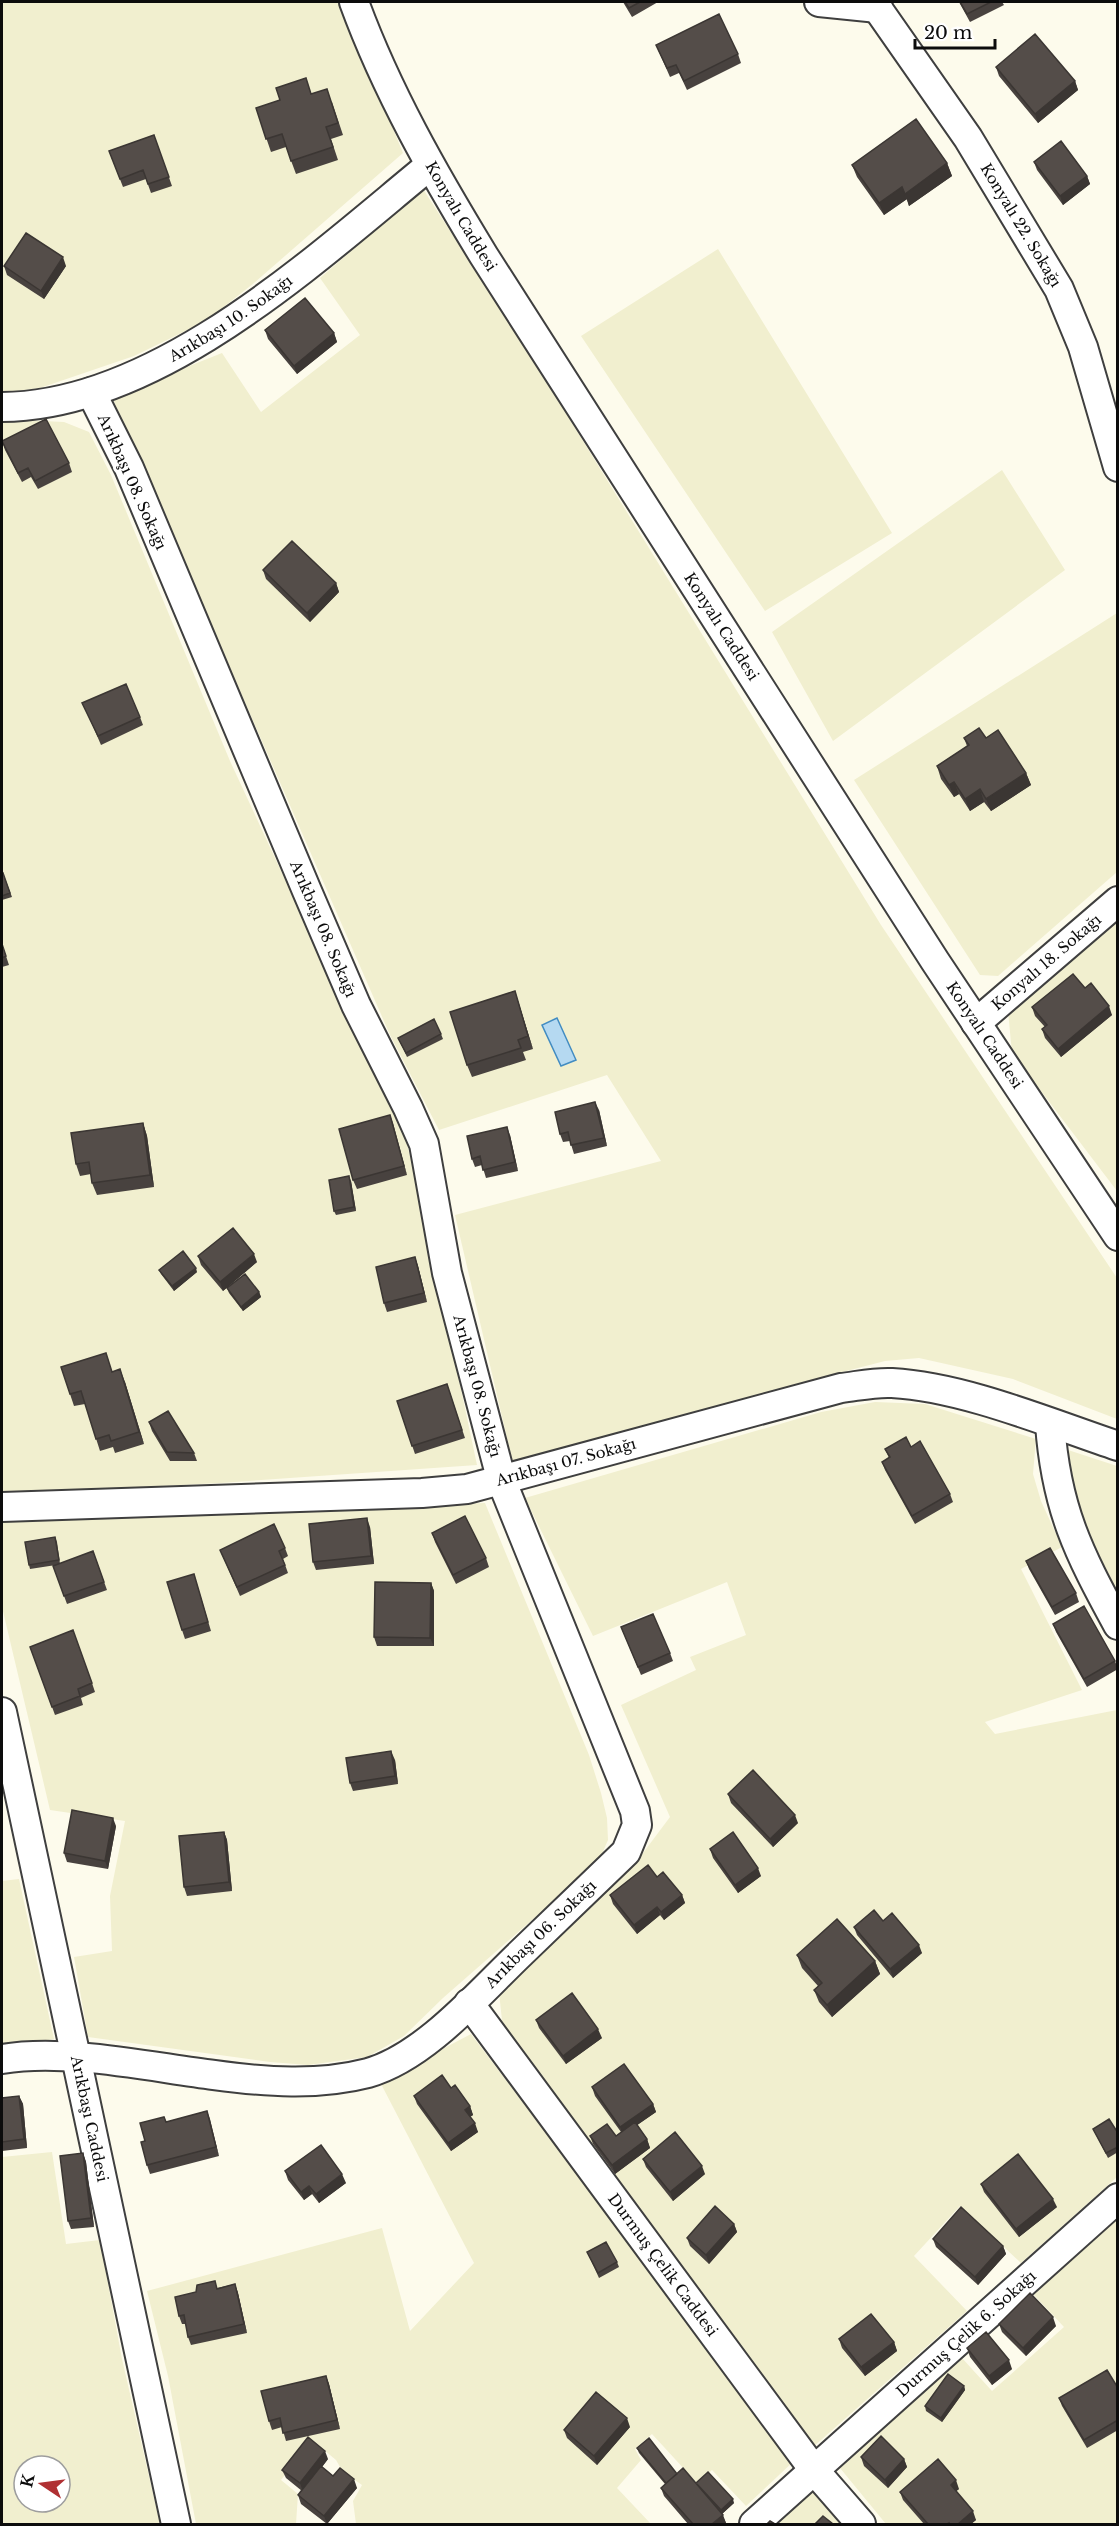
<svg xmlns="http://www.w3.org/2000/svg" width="1119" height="2526" font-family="'Libre Baskerville',serif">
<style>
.farmland{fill:#f1efcf;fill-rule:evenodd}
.water{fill:#b5d9f1;stroke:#428cc2;stroke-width:1.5}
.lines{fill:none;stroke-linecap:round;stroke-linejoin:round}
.minor-casing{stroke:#3f3f3f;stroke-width:32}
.minor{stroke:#fff;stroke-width:28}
.wall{fill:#48423f}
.shaded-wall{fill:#3b3633}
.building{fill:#544d49;stroke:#3b3633;stroke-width:1.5}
.labels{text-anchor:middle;stroke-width:6;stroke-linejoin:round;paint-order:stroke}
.street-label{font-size:15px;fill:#0c0c0c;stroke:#fff}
</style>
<rect width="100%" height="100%" fill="#fdfbec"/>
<!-- farmland -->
<path class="farmland" d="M2 2H341L403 153 254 283 206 321 134 356 40 388 2 393Z
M423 189 524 345 881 925 1117 1278V1419L1013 1379 919 1358 885 1361 796 1384 513 1464 455 1215 661 1161 607 1075 439 1130 390 1035 112 397 222 353 261 412 360 335 320 278Z
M718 249 892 533 765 611 581 336Z
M2 419 64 422 89 432 111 475 230 761 406 1140 423 1210 477 1465 220 1483 2 1494Z
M1002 470 1065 570 833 741 772 632Z
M1117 613V872L998 976 980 975 854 780Z
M1117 916V1191L1012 1053 1008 1011Z
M875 1402 925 1404 1036 1439 1033 1474 1041 1501 1062 1547 1021 1569 1082 1690 985 1722 995 1734 1117 1710V2177L1021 2263 960 2206 914 2256 967 2311 813 2447 503 2030 499 1992 643 1853 670 1817 621 1705 696 1670 690 1657 746 1635 727 1582 593 1636 525 1498 821 1412Z
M1065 1449 1117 1466V1599L1073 1507Z
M485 1503 589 1755 601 1793 607 1818 608 1840 599 1861 443 1998 404 2036 367 2057 308 2065 270 2062 88 2037 74 1957 112 1951 110 1896 125 1821 50 1810 2 1607V1520Z
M19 1879 54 2039 2 2048V1881Z
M471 2034 794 2461 746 2506 712 2470 697 2483 652 2434 635 2449 641 2460 617 2488 651 2524H356L353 2501 362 2485 343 2472 336 2460 312 2440 281 2480 298 2494 296 2524H196L168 2376 147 2291 382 2228 410 2331 474 2263 380 2082Z
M52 2152 66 2244 100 2240 122 2359 160 2524H2V2157ZM24 2466H60V2502H24Z
M1117 2220V2524H886L840 2468 962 2358 992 2391 1064 2327 1032 2293Z
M813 2485 846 2524H771Z"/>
<!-- water -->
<path class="water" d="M557 1018 576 1060 561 1066 542 1025Z"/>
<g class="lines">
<!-- minor casing -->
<g class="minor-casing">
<g id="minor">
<path id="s1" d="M354 2C387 92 434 174 484 256L935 961 1118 1236"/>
<path d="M819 2 878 8"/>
<path id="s2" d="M873 2 968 138 1059 289 1083 347 1118 467"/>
<path id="s3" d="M2 407C158 406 314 260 429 166"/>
<path id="s4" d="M976 1023 1118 901"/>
<path d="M1050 1424C1056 1508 1078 1552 1118 1625"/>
<path id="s5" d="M2 1507 422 1493 467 1489 841 1388C858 1386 875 1382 892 1383 964 1387 1049 1423 1118 1446"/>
<path id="s6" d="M2 1712 176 2524"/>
<path id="s7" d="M469 2003 814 2470 861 2524"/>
<path id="s8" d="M2 2059C65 2048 150 2067 214 2075 265 2082 318 2086 368 2073 425 2057 479 1993 521 1953 556 1919 591 1886 626 1852L637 1825 635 1811 502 1482 447 1273 424 1144 408 1108 356 1005 307 891 129 468 91 392"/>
<path id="s9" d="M754 2524 1118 2198"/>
</g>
</g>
<!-- minor -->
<use href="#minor" class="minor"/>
</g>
<!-- wall -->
<path class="wall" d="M623 2H658L632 17Z
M959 2H1002L1004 5 970 22Z
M656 45 738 54 741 63 687 90 679 73 670 77Z
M996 67 1075 81 1078 90 1038 123 999 76Z
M311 94 332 102 343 135 331 139 338 160 296 174 286 147 271 152 256 108Z
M154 135 172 186 151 193 146 179 123 187 109 151Z
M1034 162 1087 176 1090 184 1063 205 1037 170Z
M947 163 952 176 909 206 907 199 884 215 857 177 852 165Z
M4 266H66L44 299 7 275Z
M265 330 334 333 337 342 297 374 268 339Z
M2 441 69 463 72 472 38 489 31 477 22 482 5 450Z
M263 570 336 583 339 592 310 622 266 579Z
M83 703 140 717 143 725 101 745Z
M964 738H986L1026 773 1031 785 991 811 984 802 970 811 959 794 954 797 941 779 937 766 967 746Z
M3 873 12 897 2 900V874Z
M2 944 9 965 2 967Z
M1085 988 1112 1015 1061 1057 1045 1038 1042 1029 1045 1027 1035 1016 1032 1007Z
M515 991 533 1049 523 1052 526 1060 472 1077 467 1065Z
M441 1034 443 1039 407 1057 398 1038Z
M599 1110 607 1146 574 1154 570 1141 563 1142 560 1134Z
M390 1115 407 1175 357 1189 353 1180Z
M143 1123 147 1136 154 1187 97 1195 92 1183 91 1174 80 1176 76 1164Z
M510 1135 518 1171 486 1178 482 1165 475 1167 472 1159Z
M351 1181 356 1211 336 1215 334 1211Z
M198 1256 257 1262 223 1291 201 1265Z
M415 1257 418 1266 427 1302 387 1312 384 1303Z
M159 1270 197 1272 174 1291 161 1274Z
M227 1288 259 1292 261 1297 243 1311 229 1293Z
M112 1372 125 1382 144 1444 115 1453 113 1447 100 1451 85 1404 74 1406 70 1394Z
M447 1384 465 1438 415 1454 397 1401Z
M149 1422 194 1453 197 1461H170L152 1431Z
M911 1447 950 1494 953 1502 915 1524 885 1470 882 1462 889 1458 885 1449Z
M370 1527 374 1564 316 1570 313 1562Z
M432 1533 486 1558 489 1567 456 1584 435 1542Z
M55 1537 57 1542 60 1564 93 1551 107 1590 67 1604 53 1566 56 1565 30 1569 29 1565Z
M285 1548 288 1556 283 1559 288 1573 240 1596 220 1550Z
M1026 1561 1076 1593 1079 1602 1055 1615 1029 1569Z
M194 1574 211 1631 185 1639 182 1630Z
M431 1583 434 1591V1646H377L374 1637Z
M1053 1624 1115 1661 1118 1669 1087 1687 1056 1632Z
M621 1627 670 1653 673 1661 641 1675Z
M30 1647 92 1683 95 1692 81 1698 83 1705 55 1715Z
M395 1760 398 1784 353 1791 350 1783Z
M728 1794 798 1823 773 1847 731 1803Z
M116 1826 108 1869 67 1862 64 1853Z
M224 1832 227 1840 232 1891 187 1896 184 1887Z
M710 1849 761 1876 738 1893 713 1858Z
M610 1895H682L685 1903 664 1920 660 1915 637 1934 613 1904Z
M883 1921 922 1953 893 1978 857 1935 854 1927Z
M797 1955 875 1961 880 1974 832 2017 819 2002 814 1990 818 1986 802 1968Z
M536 2020 602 2038 566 2064 539 2028Z
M592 2087 653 2104 656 2112 637 2125 647 2139 650 2148 615 2174 593 2144 590 2136H616L621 2132 595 2096Z
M451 2088 470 2106 473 2115 470 2117 478 2132 451 2151 417 2104 414 2096Z
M19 2096 23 2104 27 2148 2 2151V2098Z
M207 2111 219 2156 150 2174 147 2165 145 2141 166 2122Z
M1093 2129 1118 2133V2152L1108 2158Z
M83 2153 86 2162 94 2227 71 2229 68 2221Z
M643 2159 705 2174 673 2201 646 2167Z
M285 2171 346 2183 319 2203 312 2194 304 2200 288 2180Z
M981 2184 1057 2207 1019 2237 984 2192Z
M734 2224 737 2232 709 2264 690 2246 687 2238Z
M933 2239 1003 2246 1006 2254 978 2285 936 2247Z
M587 2252 617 2262 619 2267 599 2278Z
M235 2284 238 2293 247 2333 191 2345 188 2337 186 2324H182L179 2316 217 2288Z
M999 2324 1056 2326 1026 2356 1002 2332Z
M839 2339 894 2342 897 2351 865 2376 842 2348Z
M967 2348 1012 2369 992 2385 970 2357Z
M326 2376 329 2384 340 2429 286 2441 282 2427 272 2430 269 2421Z
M964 2386 965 2390 942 2422 926 2411 925 2406Z
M1118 2388V2430L1087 2448 1062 2406 1059 2398Z
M630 2427 597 2465 567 2438 564 2430Z
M637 2448 677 2474 734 2503 722 2514 726 2523 725 2524H688L664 2496 661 2488 665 2484 639 2453Z
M861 2457 904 2459 907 2467 888 2488 864 2466Z
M328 2459 322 2467 333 2476 357 2488 327 2524 301 2504 298 2495 302 2491 286 2478 282 2470Z
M959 2489 956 2491 976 2520 971 2524H924L903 2500 900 2492Z"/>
<!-- shaded-wall -->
<path class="shaded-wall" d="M1075 81 1078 90 1038 123 1035 114Z
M947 163 952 176 909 206 905 194Z
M1087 176 1090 184 1063 205 1060 196Z
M902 187 907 199 884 215 879 203Z
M63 257 66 266 44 299 41 291Z
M334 333 337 342 297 374 294 366Z
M336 583 339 592 310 622 307 613Z
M1026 773 1031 785 991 811 986 799Z
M954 782 959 794 954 797 949 785Z
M980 789 984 802 970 811 965 799Z
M515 991 519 1004 533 1049 528 1036Z
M1109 1006 1112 1015 1061 1057 1058 1049Z
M595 1102 599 1110 607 1146 604 1138Z
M390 1115 393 1123 407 1175 404 1166Z
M143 1123 147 1136 154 1187 150 1175Z
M507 1127 510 1135 518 1171 515 1162Z
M349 1176 351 1181 356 1211 354 1207Z
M254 1254 257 1262 223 1291 220 1282Z
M415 1257 418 1266 427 1302 424 1293Z
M196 1268 197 1272 174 1291 172 1286Z
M259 1292 261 1297 243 1311 241 1307Z
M120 1369 125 1382 144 1444 139 1432Z
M367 1518 370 1527 374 1564 371 1556Z
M431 1583 434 1591V1646L430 1638Z
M391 1751 395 1760 398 1784 395 1776Z
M795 1815 798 1823 773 1847 770 1839Z
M113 1818 116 1826 108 1869 105 1861Z
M224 1832 227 1840 232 1891 229 1882Z
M758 1868 761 1876 738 1893 735 1885Z
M682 1895 685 1903 664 1920 661 1912Z
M657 1907 660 1915 637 1934 634 1925Z
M919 1945 922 1953 893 1978 890 1969Z
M875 1961 880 1974 832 2017 827 2005Z
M598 2029 602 2038 566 2064 563 2056Z
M19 2096 23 2104 27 2148 24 2139Z
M653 2104 656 2112 623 2135 620 2127Z
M470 2106 473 2115 468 2118 465 2110Z
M207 2111 210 2119 219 2156 216 2147Z
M475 2123 478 2132 451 2151 448 2143Z
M647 2139 650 2148 615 2174 612 2165Z
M83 2153 86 2162 94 2227 91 2218Z
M702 2166 705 2174 673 2201 670 2192Z
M342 2174 346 2183 319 2203 316 2194Z
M309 2186 312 2194 304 2200 301 2192Z
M1053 2199 1057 2207 1019 2237 1016 2229Z
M734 2224 737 2232 709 2264 706 2255Z
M1003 2246 1006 2254 978 2285 975 2277Z
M235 2284 238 2293 247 2333 244 2324Z
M1053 2317 1056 2326 1026 2356 1023 2348Z
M894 2342 897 2351 865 2376 861 2367Z
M1009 2360 1012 2369 992 2385 989 2376Z
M326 2376 329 2384 340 2429 337 2420Z
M964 2386 965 2390 942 2422 941 2418Z
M627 2418 630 2427 597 2465 594 2456Z
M325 2451 328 2459 303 2492 300 2483Z
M904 2459 907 2467 888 2488 885 2480Z
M354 2479 357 2488 327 2524 324 2516Z
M956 2480 959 2489 954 2493 951 2485Z
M733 2499 734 2503 722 2514 721 2510Z
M973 2511 976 2520 971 2524H958Z
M723 2515 726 2523 725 2524H712Z"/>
<!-- building -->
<path class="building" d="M625 2H640L629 8Z
M960 2H991L967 14Z
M719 14 738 54 684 81 676 65 667 68 656 45Z
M1035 34 1075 81 1035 114 996 67Z
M306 78 311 94 327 89 338 123 326 127 333 147 291 161 282 134 266 139 256 108 280 100 276 88Z
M916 119 947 163 905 194 902 187 879 203 852 165Z
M154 135 169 177 148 184 143 170 120 179 109 151Z
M1061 141 1087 176 1060 196 1034 162Z
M26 233 63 257 41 291 4 266Z
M305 298 334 333 294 366 265 330Z
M46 419 69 463 35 481 28 468 18 473 2 441Z
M292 541 336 583 307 613 263 570Z
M126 684 140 717 98 736 82 703Z
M979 728 986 738 998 730 1026 773 986 799 980 789 965 799 954 782 949 785 937 766 969 745 964 738Z
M3 873 10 893 2 896V874Z
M2 944 6 956 2 958Z
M1073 974 1085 988 1091 983 1109 1006 1058 1049 1042 1029 1047 1025 1032 1007Z
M515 991 528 1036 518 1040 521 1048 467 1065 450 1012Z
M434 1019 441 1034 406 1053 398 1038Z
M595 1102 604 1138 571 1145 568 1132 560 1134 555 1112Z
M390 1115 404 1166 353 1180 339 1129Z
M143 1123 150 1175 92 1183 89 1162 76 1164 71 1133Z
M507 1127 515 1162 483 1170 480 1156 472 1159 467 1136Z
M349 1176 354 1207 334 1211 329 1180Z
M233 1228 254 1254 220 1282 198 1256Z
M183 1251 196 1268 172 1286 159 1270Z
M415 1257 424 1293 384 1303 376 1267Z
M245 1274 259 1292 241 1307 227 1288Z
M106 1353 112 1372 120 1369 139 1432 111 1441 109 1435 96 1439 81 1391 70 1394 61 1367Z
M447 1384 462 1430 412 1446 397 1401Z
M168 1411 194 1453 167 1452 149 1422Z
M906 1437 911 1447 920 1441 950 1494 912 1516 882 1462 890 1457 885 1449Z
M465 1516 486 1558 453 1575 432 1533Z
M367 1518 371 1556 313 1562 309 1524Z
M274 1524 285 1548 279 1551 285 1565 237 1587 220 1550Z
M55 1537 59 1560 29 1565 25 1542Z
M1050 1548 1076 1593 1052 1607 1026 1561Z
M93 1551 104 1582 64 1596 53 1566Z
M194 1574 208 1622 182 1630 167 1582Z
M375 1582 431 1583 430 1638 374 1637Z
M1084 1606 1115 1661 1084 1679 1053 1624Z
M653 1614 670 1653 638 1667 621 1627Z
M73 1630 92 1683 78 1689 80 1696 52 1707 30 1647Z
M391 1751 395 1776 350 1783 346 1758Z
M753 1770 795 1815 770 1839 728 1794Z
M72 1810 113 1818 105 1861 64 1853Z
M224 1832 229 1882 184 1887 179 1836Z
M733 1832 758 1868 735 1885 710 1849Z
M648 1865 657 1877 663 1872 682 1895 661 1912 657 1907 634 1925 610 1895Z
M874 1910 883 1921 892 1913 919 1945 890 1969 854 1927Z
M837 1919 875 1961 827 2005 814 1990 822 1983 797 1955Z
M572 1993 598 2029 563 2056 536 2020Z
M624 2064 653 2104 620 2127 592 2087Z
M442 2075 451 2088 455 2085 470 2106 465 2110 475 2123 448 2143 414 2096Z
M19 2096 24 2139 2 2142V2098Z
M207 2111 216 2147 147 2165 141 2142 145 2141 140 2123 164 2117 166 2122Z
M1109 2119 1118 2133V2147L1106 2153 1093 2129Z
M635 2122 647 2139 612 2165 590 2136 607 2124 616 2136Z
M675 2132 702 2166 670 2192 643 2159Z
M321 2145 342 2174 316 2194 309 2186 301 2192 285 2171Z
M83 2153 91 2218 68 2221 60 2156Z
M1018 2154 1053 2199 1016 2229 981 2184Z
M715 2206 734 2224 706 2255 687 2238Z
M961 2207 1003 2246 975 2277 933 2239Z
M606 2242 617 2262 598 2273 587 2252Z
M215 2281 217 2289 235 2284 244 2324 188 2337 184 2315 179 2316 175 2297 196 2292 197 2285Z
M1030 2293 1053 2317 1023 2348 999 2324Z
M871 2314 894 2342 861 2367 839 2339Z
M986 2332 1009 2360 989 2376 967 2348Z
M1107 2370 1118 2388V2420L1084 2440 1059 2398Z
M948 2374 964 2386 941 2418 925 2406Z
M326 2376 337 2420 283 2433 280 2418 269 2421 261 2391Z
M596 2392 627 2418 594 2456 564 2430Z
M881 2436 904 2459 885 2480 861 2457Z
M308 2437 325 2451 300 2483 282 2470Z
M649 2438 677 2474 666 2483 637 2448Z
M938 2459 956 2480 951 2485 973 2511 958 2524H949V2523L947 2524H928L900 2492Z
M321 2466 333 2476 340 2468 354 2479 324 2516 298 2495Z
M683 2468 723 2515 712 2524H693L661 2488Z
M708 2472 733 2499 721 2510 696 2483Z
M823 2516 833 2524H815Z
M770 2521 775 2524H767Z"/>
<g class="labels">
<!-- street labels -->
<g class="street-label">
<text dy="5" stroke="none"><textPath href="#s1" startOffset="240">Konyalı Caddesi</textPath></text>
<text dy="5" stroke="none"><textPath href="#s2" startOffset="268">Konyalı 22. Sokağı</textPath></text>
<text dy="5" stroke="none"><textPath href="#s3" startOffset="249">Arıkbaşı 10. Sokağı</textPath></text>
<text transform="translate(132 482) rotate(66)" y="5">Arıkbaşı 08. Sokağı</text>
<text dy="5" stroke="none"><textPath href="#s1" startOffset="726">Konyalı Caddesi</textPath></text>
<text transform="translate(323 929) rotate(67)" y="5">Arıkbaşı 08. Sokağı</text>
<text dy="5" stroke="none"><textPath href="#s4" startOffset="93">Konyalı 18. Sokağı</textPath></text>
<text dy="5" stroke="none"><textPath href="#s1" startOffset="1212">Konyalı Caddesi</textPath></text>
<text transform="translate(477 1386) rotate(75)" y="5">Arıkbaşı 08. Sokağı</text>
<text dy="5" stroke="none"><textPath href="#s5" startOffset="568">Arıkbaşı 07. Sokağı</textPath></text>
<text dy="5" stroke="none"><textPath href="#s8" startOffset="592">Arıkbaşı 06. Sokağı</textPath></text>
<text dy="5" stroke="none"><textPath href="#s6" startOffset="416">Arıkbaşı Caddesi</textPath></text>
<text dy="5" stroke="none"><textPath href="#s7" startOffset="326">Durmuş Çelik Caddesi</textPath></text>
<text dy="5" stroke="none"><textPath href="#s9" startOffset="285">Durmuş Çelik 6. Sokağı</textPath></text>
</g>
</g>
<!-- border -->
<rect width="1119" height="2526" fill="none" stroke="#0c0c0c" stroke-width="6"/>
<!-- north arrow -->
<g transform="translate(42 2484) rotate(283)"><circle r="28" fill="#ffffff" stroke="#9e9e9e" stroke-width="1.5"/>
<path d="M0-4.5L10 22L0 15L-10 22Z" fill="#b03033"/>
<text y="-9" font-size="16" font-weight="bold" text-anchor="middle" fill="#0c0c0c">K</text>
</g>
<!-- scale -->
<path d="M915 39v9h80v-9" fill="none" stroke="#0c0c0c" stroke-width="3"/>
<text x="924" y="39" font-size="18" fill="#0c0c0c" stroke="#ffffff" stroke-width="4.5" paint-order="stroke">20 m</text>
</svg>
